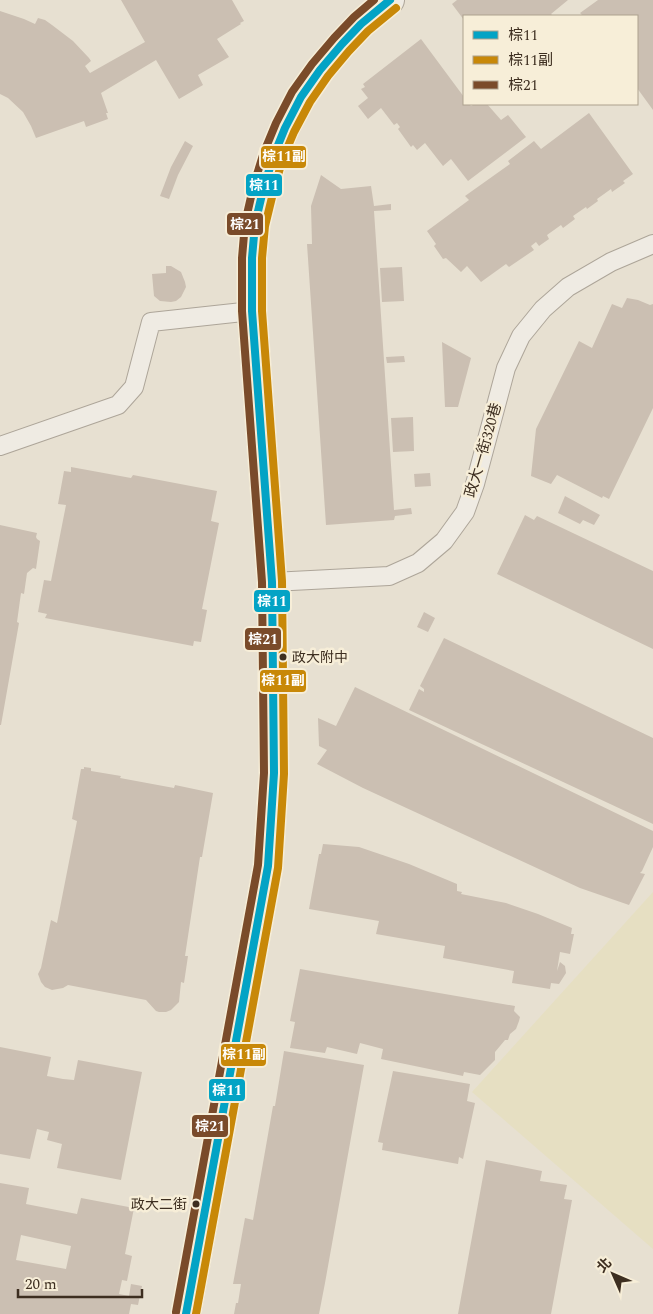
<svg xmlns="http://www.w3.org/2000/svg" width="653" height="1314" font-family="Spectral,'Noto Sans TC',serif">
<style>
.farmland{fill:#e6dfc2}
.building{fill:#cbbfb2;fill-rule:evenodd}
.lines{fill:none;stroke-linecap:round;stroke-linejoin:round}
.service-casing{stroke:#ada599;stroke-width:20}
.minor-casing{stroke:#ada599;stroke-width:30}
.service{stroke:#efebe3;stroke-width:18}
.minor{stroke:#efebe3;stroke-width:28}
.bus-1-casing{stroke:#f7eed8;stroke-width:11}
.bus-2-casing{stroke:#f7eed8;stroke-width:11}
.bus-3-casing{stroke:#f7eed8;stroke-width:11}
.bus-1{stroke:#03a3c5;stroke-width:8}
.bus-2{stroke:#c88808;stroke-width:8}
.bus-3{stroke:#7a4b2a;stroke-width:8}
.bus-dot{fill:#3d2e20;stroke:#f7eed8;stroke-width:2}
.labels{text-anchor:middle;stroke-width:5;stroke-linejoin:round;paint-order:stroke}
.bus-label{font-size:14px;fill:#3d2e20;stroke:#f7eed8;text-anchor:start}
.street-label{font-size:15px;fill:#3d2e20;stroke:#f7eed8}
.line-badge{stroke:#f7eed8;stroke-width:2}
.badge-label{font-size:14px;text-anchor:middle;font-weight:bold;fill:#fff}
</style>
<rect width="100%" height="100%" fill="#e7e0d1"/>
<!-- farmland -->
<path class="farmland" d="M653 892V1249L472 1092Z"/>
<!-- building -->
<path class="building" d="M121 0H232L244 21 240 23 241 24 217 39 229 57 198 75 203 85 179 99 156 60 101 93 108 113H106L108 119 86 127 84 121 36 138 31 126 23 112 8 98 0 94V11L24 19 35 24 38 18 45 20 52 25 73 41 89 58 91 61 85 66 90 73 145 42Z
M457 0H568L551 14 553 16H464V20L452 4Z
M598 0H653V110L637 88V16H583L580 13Z
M421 39 464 97V104H469L471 106 475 104H487L501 120 508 115 526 137 468 181 451 159 443 166 425 143 417 150 413 145 411 147 398 129 400 127 397 123 394 125 381 108 368 119 358 106 368 98 361 89 365 87 363 84Z
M589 113 633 174 623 181 625 183 612 192 611 189 597 199 598 201 587 209 586 207 573 216 575 219 563 228 561 225 547 235 549 239 539 246 536 242 531 246 534 250 509 267 506 264 481 282 467 266 461 272 446 258 443 259 434 246 436 244 427 231 469 200 465 196 510 164 508 161 534 141 541 149Z
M185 141 193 146 178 175 169 199 160 196 171 167Z
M321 175 341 189 371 186 374 206 391 204V210L374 211 394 510 411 508 412 514 395 516 394 520 326 525 307 244H312L311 206Z
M166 266H171L181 272 185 282 186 287 181 297 176 301 171 302 160 301 154 296 152 274 166 273Z
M402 267 404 301 382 302 380 268Z
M627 298 638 300 650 305 653 304V408L609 499 603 496 602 498 557 475 551 484 531 476 536 429 579 341 592 348 612 304 622 308Z
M442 342 471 358 458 407H445Z
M404 356 405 362 387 363 386 357Z
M413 417 414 451 393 452 391 418Z
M71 467 131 478 133 475 217 491 211 521 219 523 202 609 207 610 201 642 194 641 193 646 45 618 47 614 38 612 44 580 51 581 66 505 58 504 64 471 71 472Z
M430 473 431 486 415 487 414 474Z
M565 496 600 515 594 525 583 520 580 524 558 513Z
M525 515 534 520 537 516 653 571V649L497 574Z
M0 525 37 533 36 537 37 539 40 541 36 569 33 568 27 573 24 594 21 593 17 622 19 623 1 725H0Z
M424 612 435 618 428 632 417 627Z
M444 638 653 738V824L409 710 419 689 424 692V689L420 686Z
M355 687 653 831V847L642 871 640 873 645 874 629 905 580 888 363 788 317 764 327 750 319 746 318 718 336 726Z
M84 767 91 768V771L121 776 120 778 174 788 175 785 213 793 202 857H200L185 956H188L184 983 181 982 179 1002 171 1010 166 1012H159L156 1011 146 1000 68 985 63 988 52 990 45 987 41 982 38 974 41 968 51 920 57 923 77 821 72 819 81 769H84Z
M323 844 359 847 409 864 457 884V891L462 892 461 894 506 903 538 914 572 928 571 934H574L570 954 560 952 557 971 560 962 565 966 566 973 559 984 551 983 550 989 512 983 514 971 443 958 445 946 376 934 379 921 309 909 319 854H321Z
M300 969 515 1006 514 1011 520 1017 519 1021 516 1029 510 1034 508 1040H505L495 1052V1060L480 1075 464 1072 463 1076 381 1059 383 1049 360 1043 357 1054 327 1047 325 1053 290 1048 295 1022 290 1021Z
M0 1047 51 1057 47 1076 63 1079 74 1080 78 1060 142 1072 121 1180 57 1168 62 1144 47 1140 49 1132 37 1129 30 1159 0 1154Z
M284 1051 364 1065 325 1283 319 1314H234L236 1303H238L241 1284H233L245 1218 253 1220 273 1106H275Z
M393 1071 470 1084 467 1101 475 1103 463 1159 459 1157 458 1164 382 1150 383 1143 378 1142Z
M486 1160 542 1171 540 1181 567 1185 564 1199 572 1200 551 1314H458Z
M0 1183 29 1188 26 1204 77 1214 81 1198 134 1208 125 1254 132 1256 127 1281 122 1280 119 1294 129 1296 131 1284 142 1286 138 1305 131 1304 129 1314H0ZM21 1235 71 1246 66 1269 16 1260Z"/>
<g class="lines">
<!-- service casing -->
<g class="service-casing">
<path id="service" d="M0 446 118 405 134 387 151 322 252 311
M272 582 389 576 418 563 444 541 465 512 475 484 506 368 521 336 543 309 568 287 611 262 653 244"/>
</g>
<!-- minor casing -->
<g class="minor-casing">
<path id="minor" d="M186 1314 268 866 274 773 272 582 252 311V258L255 224 264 186 274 155 285 128 301 97 320 70 342 44 361 24 390 0"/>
</g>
<!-- service -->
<use href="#service" class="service"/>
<!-- minor -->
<use href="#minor" class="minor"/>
<!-- bus-1 casing -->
<g class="bus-1-casing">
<path id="bus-1" d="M186 1314 268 866 274 773 272 582 252 311V258L255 224 264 186 274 155 285 128 301 97 320 70 342 44 361 24 390 0"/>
</g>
<!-- bus-2 casing -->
<g class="bus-2-casing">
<path id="bus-2" d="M196 1314 278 868 284 774 282 581 262 311V258L265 226 274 189 283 158 294 132 310 102 328 76 349 51 368 31 396 8"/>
</g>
<!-- bus-3 casing -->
<g class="bus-3-casing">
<path id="bus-3" d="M176 1312 258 865 264 773 262 582 242 311V258L245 223 254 184 264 152 276 123 292 92 312 64 334 38 354 17 374 0"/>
</g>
<!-- bus-1 -->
<use href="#bus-1" class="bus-1"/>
<!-- bus-2 -->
<use href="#bus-2" class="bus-2"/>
<!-- bus-3 -->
<use href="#bus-3" class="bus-3"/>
</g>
<!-- markers -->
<g class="bus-dot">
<circle cx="283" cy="657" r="4.5"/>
<circle cx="196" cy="1204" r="4.5"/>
</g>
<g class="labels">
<!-- bus labels -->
<g class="bus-label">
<text x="292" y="662">政大附中</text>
<text x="187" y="1209" text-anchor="end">政大二街</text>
</g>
<!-- street labels -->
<g class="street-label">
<text transform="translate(483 450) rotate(-74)" y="5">政大一街320巷</text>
</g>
</g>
<g class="line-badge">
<rect x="260" y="145" width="47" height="24" rx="5" fill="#c88808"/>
<rect x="245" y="173" width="38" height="24" rx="5" fill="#03a3c5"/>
<rect x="226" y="212" width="38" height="24" rx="5" fill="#7a4b2a"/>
<rect x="253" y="589" width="38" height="24" rx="5" fill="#03a3c5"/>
<rect x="244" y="627" width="38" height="24" rx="5" fill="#7a4b2a"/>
<rect x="259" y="669" width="48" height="24" rx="5" fill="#c88808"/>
<rect x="220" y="1043" width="47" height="24" rx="5" fill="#c88808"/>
<rect x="208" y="1078" width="38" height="24" rx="5" fill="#03a3c5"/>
<rect x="191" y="1114" width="38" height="24" rx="5" fill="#7a4b2a"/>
</g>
<g class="badge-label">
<text x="284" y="161">棕11副</text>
<text x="264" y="190">棕11</text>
<text x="245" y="229">棕21</text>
<text x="272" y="606">棕11</text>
<text x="263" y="644">棕21</text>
<text x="283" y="685">棕11副</text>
<text x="244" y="1059">棕11副</text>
<text x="227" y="1095">棕11</text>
<text x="210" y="1131">棕21</text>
</g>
<!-- legend -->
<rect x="463" y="15" width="175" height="90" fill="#f7eed8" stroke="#ada18e"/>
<rect x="473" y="31" width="25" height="8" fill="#03a3c5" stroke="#ada18e"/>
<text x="508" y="40" font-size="15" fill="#3d2e20">棕11</text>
<rect x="473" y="56" width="25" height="8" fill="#c88808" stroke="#ada18e"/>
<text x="508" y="65" font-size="15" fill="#3d2e20">棕11副</text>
<rect x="473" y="81" width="25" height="8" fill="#7a4b2a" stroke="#ada18e"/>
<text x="508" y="90" font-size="15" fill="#3d2e20">棕21</text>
<!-- north arrow -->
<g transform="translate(613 1274) rotate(315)" stroke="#f7eed8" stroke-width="4" paint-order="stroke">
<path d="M0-4L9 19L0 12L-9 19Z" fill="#3d2e20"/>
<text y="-8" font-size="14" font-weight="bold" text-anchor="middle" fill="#3d2e20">北</text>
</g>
<!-- scale -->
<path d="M18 1289v8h124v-8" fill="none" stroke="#3d2e20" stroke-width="2.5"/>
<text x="25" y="1289" font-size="15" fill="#3d2e20" stroke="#f7eed8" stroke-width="4" paint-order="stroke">20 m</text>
</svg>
